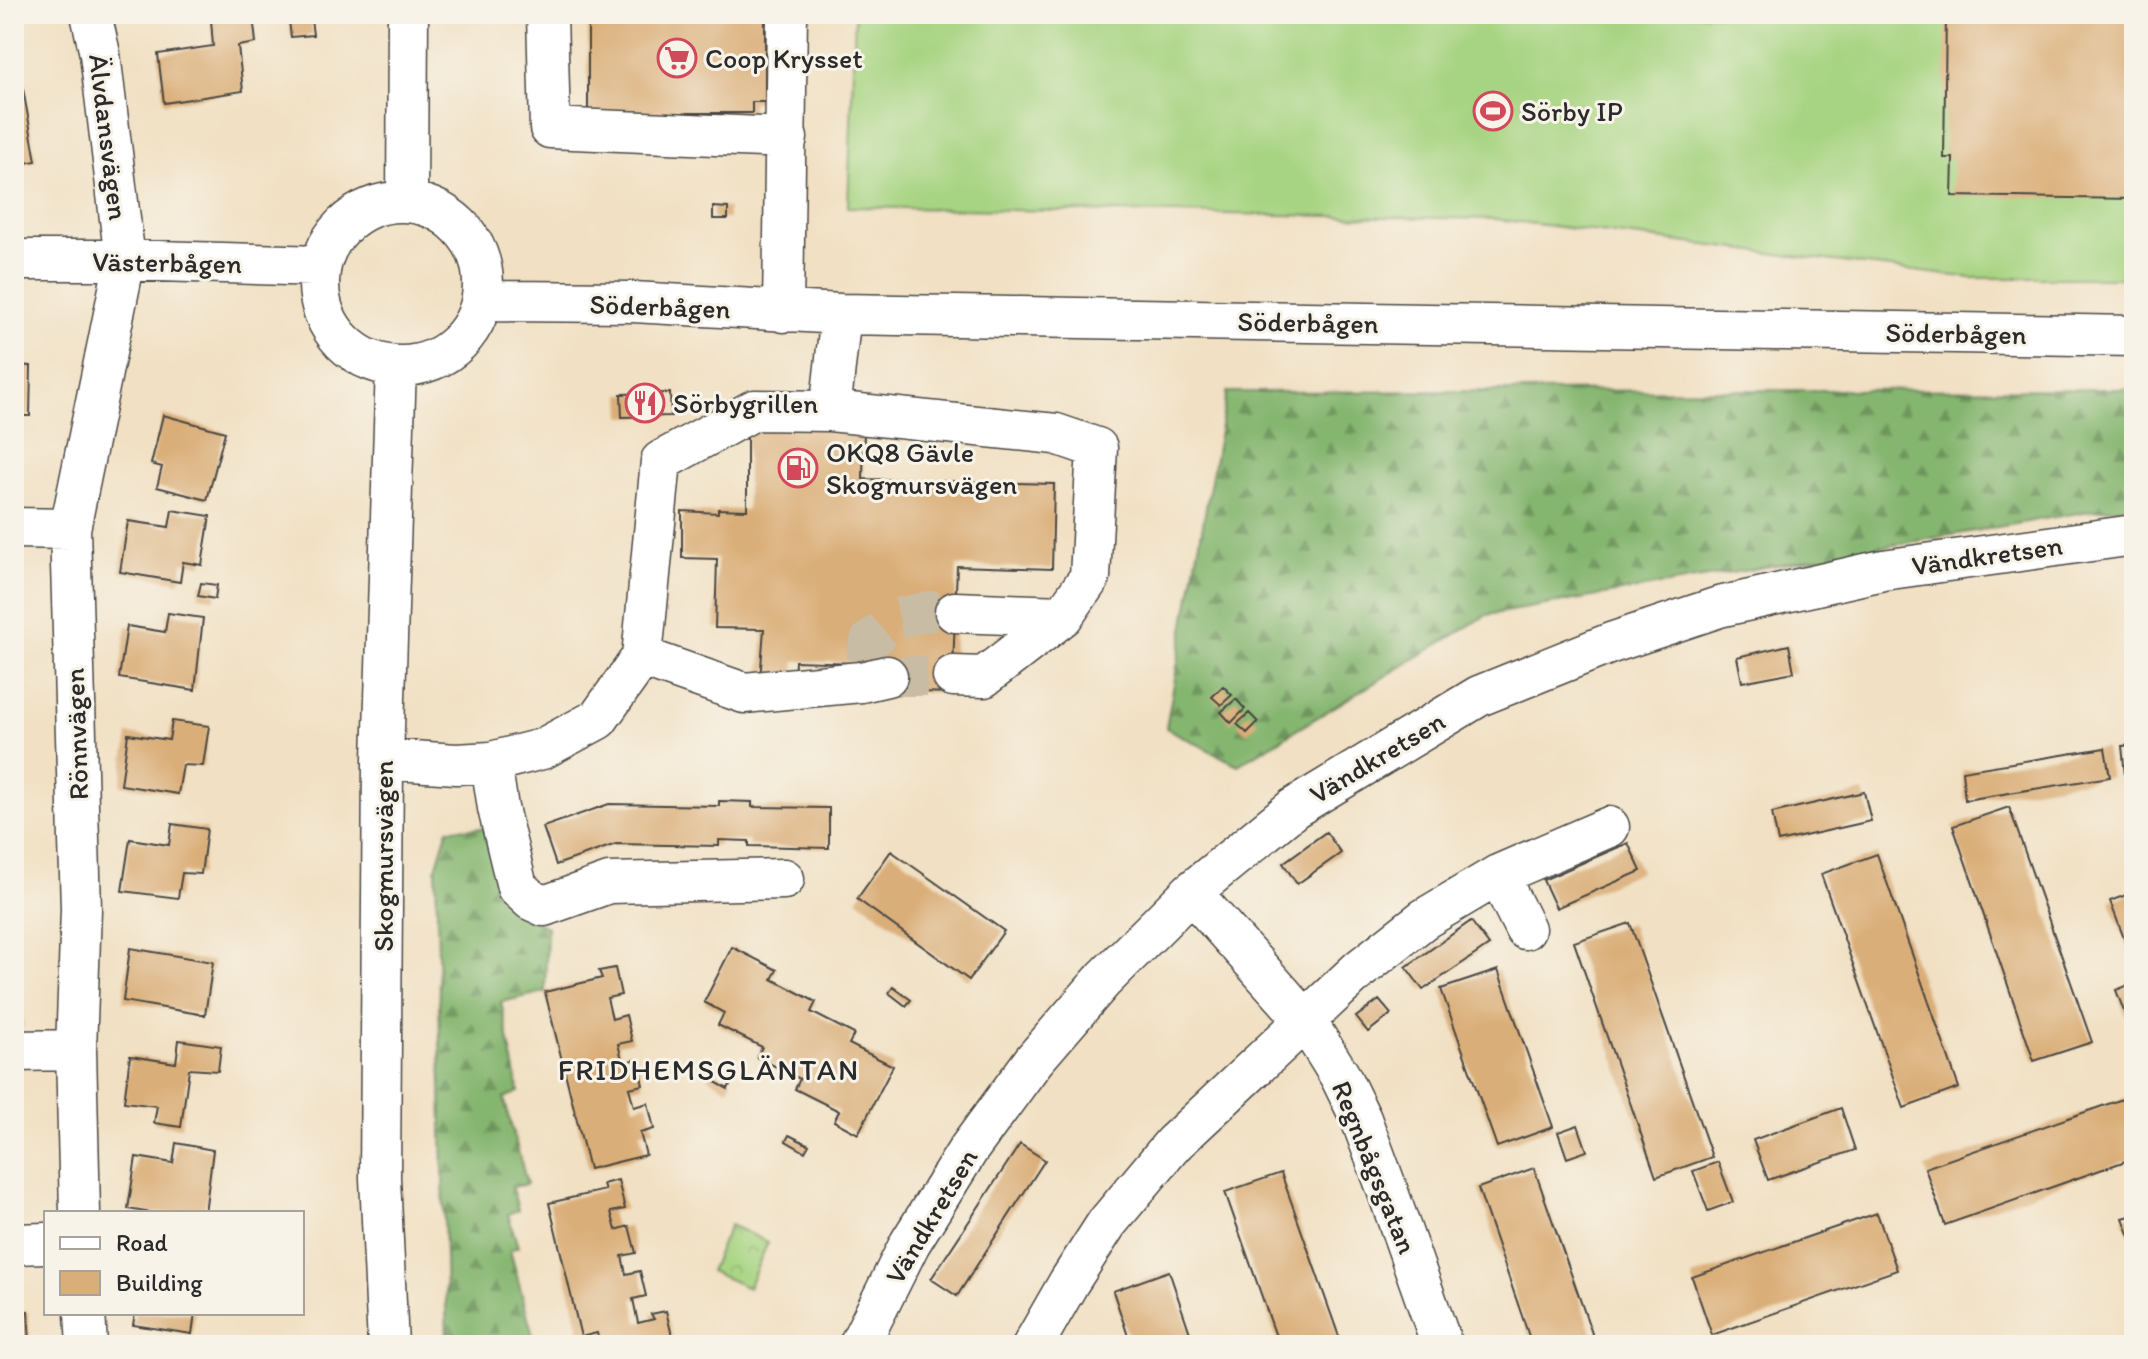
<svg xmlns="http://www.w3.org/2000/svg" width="2148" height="1359" font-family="Itim,sans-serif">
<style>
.forest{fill:url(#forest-firs);stroke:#58704e;stroke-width:2}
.park{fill:url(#park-crowns);stroke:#698056;stroke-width:2}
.pitch{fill:#a7d482;stroke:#698056;stroke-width:2}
.building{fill:#daae78}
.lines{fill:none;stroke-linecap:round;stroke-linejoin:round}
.minor-tunnel{stroke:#c9bca5;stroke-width:40;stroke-dasharray:40 20;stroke-linecap:butt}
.minor-casing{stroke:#494642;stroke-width:43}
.minor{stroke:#fff;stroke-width:40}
.labels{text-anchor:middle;stroke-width:6;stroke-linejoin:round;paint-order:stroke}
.poi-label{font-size:28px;fill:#2b2b2b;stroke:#f7f3e8;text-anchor:start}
.street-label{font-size:28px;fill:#2b2b2b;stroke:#f7f3e8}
.neighbourhood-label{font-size:30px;letter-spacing:2px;fill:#2b2b2b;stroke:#f7f3e8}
</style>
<defs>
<pattern id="forest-firs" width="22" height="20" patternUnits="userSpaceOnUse" patternTransform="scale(2)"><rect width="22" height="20" fill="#85b670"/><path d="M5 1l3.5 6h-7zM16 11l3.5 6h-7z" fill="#6d945c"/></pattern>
<pattern id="park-crowns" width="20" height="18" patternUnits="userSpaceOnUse" patternTransform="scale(2)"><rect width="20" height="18" fill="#a7d482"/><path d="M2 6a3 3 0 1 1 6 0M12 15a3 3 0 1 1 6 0" fill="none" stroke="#90b670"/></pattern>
</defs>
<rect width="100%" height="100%" fill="#f7f3e8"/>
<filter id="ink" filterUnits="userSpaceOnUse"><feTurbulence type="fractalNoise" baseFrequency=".0125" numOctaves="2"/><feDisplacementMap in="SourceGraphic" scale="16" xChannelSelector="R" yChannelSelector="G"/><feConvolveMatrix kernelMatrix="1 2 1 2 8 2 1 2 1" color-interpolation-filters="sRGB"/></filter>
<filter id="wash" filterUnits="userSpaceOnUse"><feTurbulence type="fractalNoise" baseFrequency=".006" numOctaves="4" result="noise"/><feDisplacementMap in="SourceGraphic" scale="32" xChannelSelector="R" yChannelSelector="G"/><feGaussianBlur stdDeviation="1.8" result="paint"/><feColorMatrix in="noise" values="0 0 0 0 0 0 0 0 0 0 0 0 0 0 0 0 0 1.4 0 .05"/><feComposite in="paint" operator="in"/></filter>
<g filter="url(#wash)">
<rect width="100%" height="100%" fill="#f1e0c3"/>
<!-- forest -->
<path class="forest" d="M2134 389V507L2102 509 1487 615 1238 765 1166 728 1227 392Z
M486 828 519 914 547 927 545 992 501 1002 519 1092 504 1098 527 1184 512 1187 518 1210 508 1214 518 1247 510 1250 533 1336 526 1339 527 1345H447L436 868 448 829Z"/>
<!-- park -->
<path class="park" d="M730 1225 768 1242 748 1288 710 1271Z"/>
<!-- pitch -->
<path class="pitch" d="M855 14H2134V278H1971L1495 219 848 207Z"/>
<g id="blocks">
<!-- building -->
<path class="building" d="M588 14H765V102H752V113H588Z
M1946 14H2134V199L1952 196 1953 158H1944Z
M253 15 256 43 238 46 243 91 164 103 158 54 213 46 211 20Z
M311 19 313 35 291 37 289 21Z
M14 39 36 161 14 165Z
M713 207 728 208V219H713Z
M14 365 31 366 30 416H14Z
M670 393 671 416 622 417 621 394Z
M163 415 225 432 207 500 157 487 162 467 151 464Z
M747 425 864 428 863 479 1054 484 1052 569 957 566 952 693 886 691 887 664 795 661 794 681 760 680 764 629 715 628 717 559 682 558V511L718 513V509L747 510Z
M172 510 210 516 202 565 183 562 180 582 120 572 128 521 169 527Z
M201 583 217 585 215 599 198 596Z
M168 613 203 618 195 690 119 678 127 626 165 632Z
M1789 645 1794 672 1742 682 1737 657Z
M1223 686 1232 695 1221 705 1212 697Z
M1236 699 1245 709 1231 723 1221 712Z
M1249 713 1258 722 1247 733 1237 724Z
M172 721 209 726 203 766 183 765 178 794 121 785 128 734 169 740Z
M2134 745V774L2125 775 2122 746Z
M2105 748 2110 777 1965 800 1962 771Z
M1864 792 1871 821 1778 842 1772 813Z
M719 801 752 802V807L829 808V848L749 846V841L719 840V846L616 844 556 865 543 827 609 804 719 806Z
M2009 807 2092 1042 2034 1061 1953 826Z
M172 824 207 829 201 874 182 873 178 898 122 891 130 839 169 845Z
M1326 832 1341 853 1297 884 1283 863Z
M1628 843 1641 871 1556 908 1543 880Z
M891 851 1004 931 969 980 857 899Z
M1877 854 1959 1088 1904 1108 1821 874Z
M2134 892V956L2131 957 2110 901Z
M1471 921 1489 945 1423 990 1406 967Z
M1630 923 1712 1157 1656 1177 1574 942Z
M732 947 777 970 772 979 816 1002 811 1012 854 1034 849 1044 893 1066 858 1134 834 1121 839 1111 795 1089 800 1079 757 1057 762 1047 718 1025 724 1013 704 1002Z
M130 948 213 962 205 1015 123 1001Z
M615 968 621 995 607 998 612 1019 626 1015 632 1041 618 1044 623 1063 637 1059 643 1085 629 1088 634 1107 648 1103 654 1129 640 1133 646 1155 589 1169 545 992 602 978 599 971Z
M1498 970 1553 1127 1497 1147 1441 989Z
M2134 983V1020L2128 1022 2116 990Z
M893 987 911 1000 906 1006 889 993Z
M14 998H22L23 1028H14Z
M1379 1000 1391 1014 1368 1032 1356 1017Z
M179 1040 221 1046 218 1071 189 1069 181 1127 154 1123 157 1106 124 1102 130 1056 176 1063Z
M711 1070 732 1081 728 1089 708 1078Z
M2134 1095V1158L1945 1225 1925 1168Z
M1841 1108 1855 1150 1768 1180 1753 1140Z
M1578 1125 1587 1151 1567 1158 1558 1132Z
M789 1135 809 1145 805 1152 786 1141Z
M176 1143 213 1150 205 1213H151L128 1209 136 1157 173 1163Z
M1020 1144 1045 1160 957 1296 931 1279Z
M1718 1162 1733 1202 1708 1211 1693 1171Z
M1534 1168 1596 1345H1532L1478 1188Z
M1281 1173 1342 1345H1279L1225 1192Z
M618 1180 625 1209 611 1212 616 1230 629 1226 636 1253 622 1256 626 1274 640 1271 646 1296 633 1299 638 1323 654 1319 651 1314 666 1311 673 1340 660 1345H600L597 1333 581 1337 549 1203 605 1190 603 1184Z
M1877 1213 1897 1270 1712 1335 1692 1277Z
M2134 1215V1247L2123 1218Z
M1169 1271 1194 1345H1131L1113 1291Z
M28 1311 30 1342 37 1341V1345H14V1312Z
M135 1313H195L192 1334 133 1325Z"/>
</g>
</g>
<g filter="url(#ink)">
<use href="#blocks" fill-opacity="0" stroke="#494642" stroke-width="2"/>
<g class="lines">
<!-- minor-tunnel -->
<path class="minor-tunnel" d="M865 663 870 641 897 618 930 611 955 612
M887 676H953"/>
<!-- minor casing -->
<g class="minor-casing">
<path id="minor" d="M547 14 550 128 787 138
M407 202 408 14
M319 284a82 82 0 1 1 164 0a82 82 0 1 1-164 0Z
M14 260H125L321 266
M482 301 633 302 841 314 2134 336
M783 312 787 14
M830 411 1056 434 1097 448 1090 577 1063 616 984 677 953 676
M14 528 70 529
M955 612 1063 616
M642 657 744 693 861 682 887 676
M383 759 456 764 491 762 542 749 598 719 642 657 661 461 754 410 830 411 841 314
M491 762 498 808 517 887 531 900 544 906 609 883 784 879
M1498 875 1525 929
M1191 892 1306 1021 1340 1076 1361 1119 1384 1181 1442 1345
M14 1051 76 1050
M80 1213 76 1050 81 909 70 529 125 260 100 54 91 14
M14 1244 46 1243
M85 1313 87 1345
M388 1345 380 1178 383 759 396 366
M859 1345 910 1243 968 1150 1034 1060 1103 980 1191 892 1294 808 1479 696 1611 643 1719 607 1883 570 2134 535
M1033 1345 1069 1282 1107 1223 1173 1144 1360 969 1424 919 1498 875 1609 827"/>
</g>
<!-- minor -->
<use href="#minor" class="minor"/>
</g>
</g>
<!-- icons -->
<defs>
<g id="supermarket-ring" transform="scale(2)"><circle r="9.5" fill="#f7f3e8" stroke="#d1495b" stroke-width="1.5"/><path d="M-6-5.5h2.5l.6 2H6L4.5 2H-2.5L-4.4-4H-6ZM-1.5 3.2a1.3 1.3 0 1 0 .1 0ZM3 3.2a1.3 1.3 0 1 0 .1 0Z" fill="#d1495b"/></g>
<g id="stadium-ring" transform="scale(2)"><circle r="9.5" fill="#f7f3e8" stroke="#d1495b" stroke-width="1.5"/><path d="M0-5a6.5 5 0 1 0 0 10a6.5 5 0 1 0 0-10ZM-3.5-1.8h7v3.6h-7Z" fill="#d1495b"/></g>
<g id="restaurant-ring" transform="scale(2)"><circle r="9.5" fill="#f7f3e8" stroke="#d1495b" stroke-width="1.5"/><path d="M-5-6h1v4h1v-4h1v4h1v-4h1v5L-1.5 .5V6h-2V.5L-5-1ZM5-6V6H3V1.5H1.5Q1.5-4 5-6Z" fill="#d1495b"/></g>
<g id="fuel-ring" transform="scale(2)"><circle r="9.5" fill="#f7f3e8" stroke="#d1495b" stroke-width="1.5"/><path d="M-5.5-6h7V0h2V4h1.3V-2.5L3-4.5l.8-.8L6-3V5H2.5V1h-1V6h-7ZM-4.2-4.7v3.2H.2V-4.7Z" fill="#d1495b"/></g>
</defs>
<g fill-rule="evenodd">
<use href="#supermarket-ring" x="677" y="58"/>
<use href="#stadium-ring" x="1493" y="111"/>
<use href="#restaurant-ring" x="645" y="403"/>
<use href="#fuel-ring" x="798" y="468"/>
</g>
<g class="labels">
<!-- poi labels -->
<g class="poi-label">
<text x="705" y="68">Coop Krysset</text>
<text x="1521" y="121">Sörby IP</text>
<text x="673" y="413">Sörbygrillen</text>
<text x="826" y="462">OKQ8 Gävle<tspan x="826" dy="32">Skogmursvägen</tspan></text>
</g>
<!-- street labels -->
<g class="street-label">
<text transform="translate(109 137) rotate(83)" y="10">Älvdansvägen</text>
<text transform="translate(167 262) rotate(1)" y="10">Västerbågen</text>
<text transform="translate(660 306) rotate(2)" y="10">Söderbågen</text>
<text transform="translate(1308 322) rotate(1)" y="10">Söderbågen</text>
<text transform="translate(1956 333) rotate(1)" y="10">Söderbågen</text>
<text transform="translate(1987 555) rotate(-8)" y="10">Vändkretsen</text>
<text transform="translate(76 734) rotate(-92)" y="10">Rönnvägen</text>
<text transform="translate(1377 757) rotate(-31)" y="10">Vändkretsen</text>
<text transform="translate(383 856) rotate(-90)" y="10">Skogmursvägen</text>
<text transform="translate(1375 1167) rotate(68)" y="10">Regnbågsgatan</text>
<text transform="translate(931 1216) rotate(-59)" y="10">Vändkretsen</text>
</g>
<!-- neighbourhood labels -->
<g class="neighbourhood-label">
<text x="709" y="1080">FRIDHEMSGLÄNTAN</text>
</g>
</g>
<!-- margin -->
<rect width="2148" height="1359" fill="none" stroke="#f7f3e8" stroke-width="48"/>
<!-- legend -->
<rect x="44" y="1211" width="260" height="104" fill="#f7f3e8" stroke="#a5a39c" stroke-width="2"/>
<rect x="60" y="1237" width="40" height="12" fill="#ffffff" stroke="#a5a39c" stroke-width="2"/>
<text x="116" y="1251" font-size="24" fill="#2b2b2b">Road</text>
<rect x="60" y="1271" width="40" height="24" fill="#daae78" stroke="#a5a39c" stroke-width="2"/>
<text x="116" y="1291" font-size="24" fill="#2b2b2b">Building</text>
</svg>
